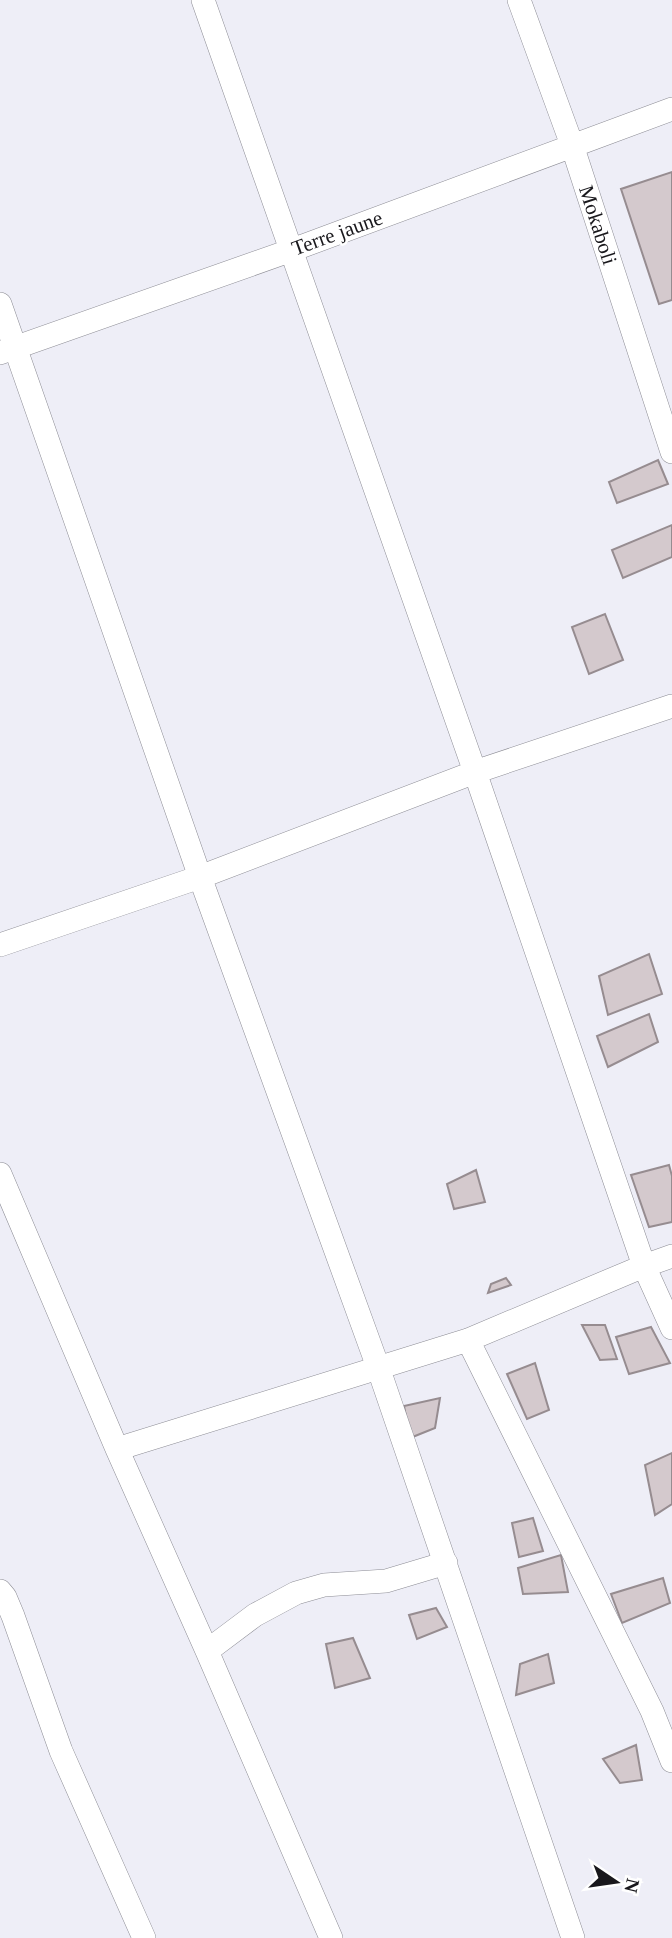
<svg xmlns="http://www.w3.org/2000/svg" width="672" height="1938" font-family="'Times New Roman',serif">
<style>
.building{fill:#d4c9cd;stroke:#968c90;stroke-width:2}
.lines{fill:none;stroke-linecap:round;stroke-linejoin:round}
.street-casing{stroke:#8d8d95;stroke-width:24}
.street{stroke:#fff;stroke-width:23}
.labels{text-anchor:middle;stroke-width:5;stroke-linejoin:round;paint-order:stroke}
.street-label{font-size:21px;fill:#19181c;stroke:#fff}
</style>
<rect width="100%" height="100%" fill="#eeeef7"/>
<!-- building -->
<path class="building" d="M672 172V300L659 304 621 189Z
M658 460 668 484 617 503 609 482Z
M672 525V557L623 578 612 550Z
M605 614 623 660 589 674 572 627Z
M649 954 662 994 608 1015 599 976Z
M649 1014 658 1042 608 1067 597 1036Z
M669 1165 672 1176V1222L649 1227 631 1175Z
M476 1170 485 1202 454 1209 447 1184Z
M506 1278 511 1285 488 1293 491 1284Z
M582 1325H605L617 1359 600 1360Z
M651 1327 670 1363 629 1374 616 1337Z
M535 1363 549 1410 527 1419 507 1374Z
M440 1398 435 1428 410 1438 404 1406Z
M672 1453V1504L655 1515 645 1465Z
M533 1518 543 1551 519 1557 512 1523Z
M561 1555 568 1592 523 1594 518 1568Z
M663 1578 670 1603 622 1623 611 1594Z
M436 1608 447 1627 417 1639 409 1615Z
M353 1638 370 1678 335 1688 326 1644Z
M548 1654 554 1683 516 1695 520 1664Z
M636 1745 642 1780 620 1783 603 1759Z"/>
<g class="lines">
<!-- street casing -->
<g class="street-casing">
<path id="street" d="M203 0 475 772 644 1266 672 1328
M519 0 572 145 672 452
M0 304 200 877 378 1367 573 1938
M0 353 292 250 672 109
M0 945 200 877 475 772 672 706
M0 1174 117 1449 207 1651 331 1938
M468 1340 652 1711 672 1761
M117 1449 468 1340 644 1266 672 1256
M0 1591 5 1597 13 1616 61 1751 144 1938
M207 1651 255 1615 296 1593 324 1585 386 1581 446 1563"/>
</g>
<!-- street -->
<use href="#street" class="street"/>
</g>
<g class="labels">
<!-- street labels -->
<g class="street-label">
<text transform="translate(598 225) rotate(72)" y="7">Mokaboli</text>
<text transform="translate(337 233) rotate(-20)" y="7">Terre jaune</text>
</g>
</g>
<!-- north arrow -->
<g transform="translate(616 1882) rotate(103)" stroke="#ffffff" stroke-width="5" paint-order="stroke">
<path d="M0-5L12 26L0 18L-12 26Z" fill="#19181c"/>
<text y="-10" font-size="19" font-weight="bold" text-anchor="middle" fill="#19181c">N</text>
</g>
</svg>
